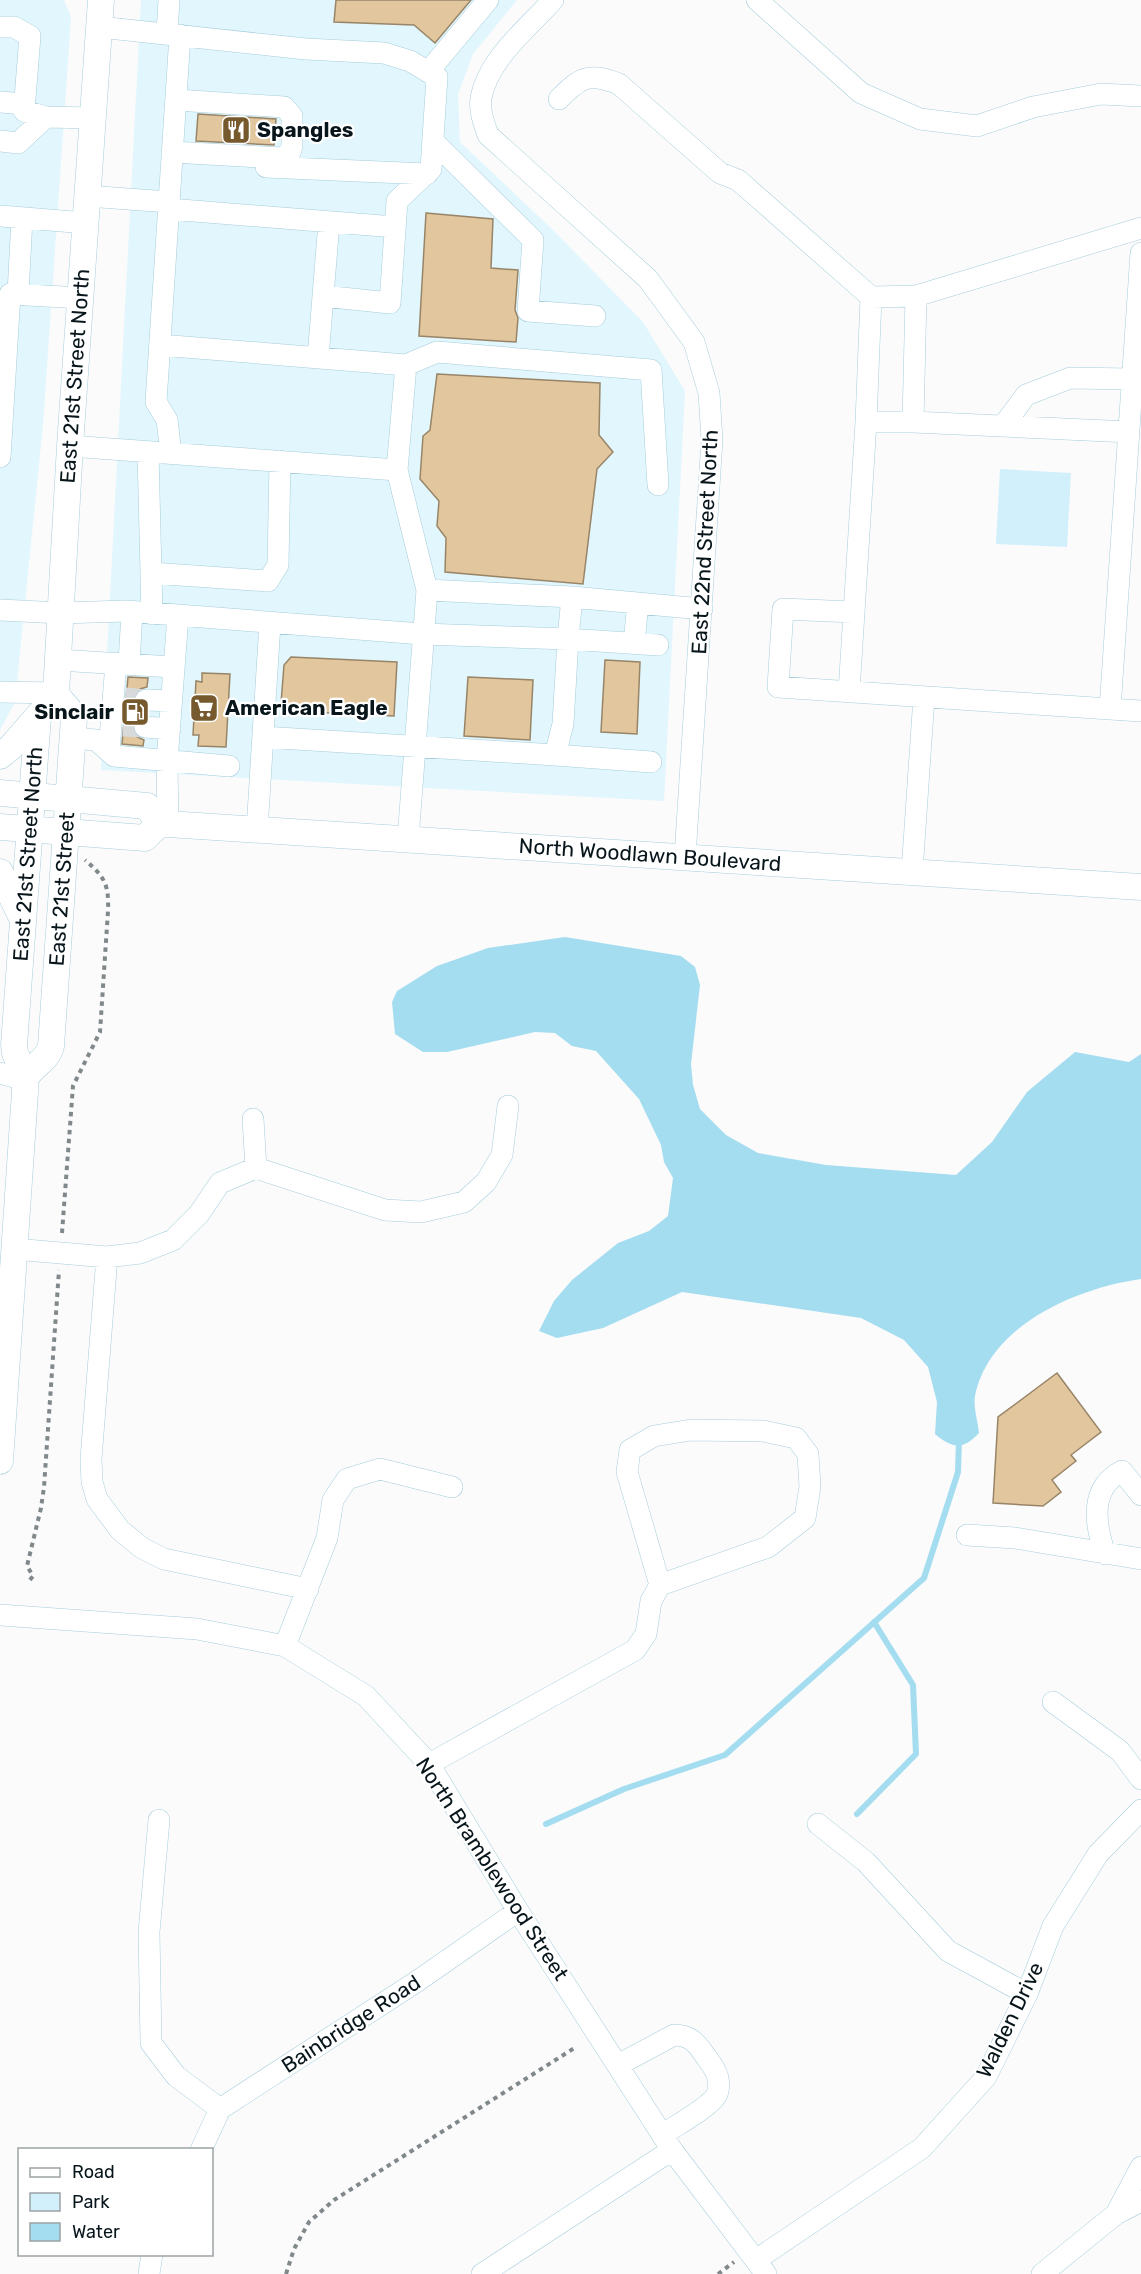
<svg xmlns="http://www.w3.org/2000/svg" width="1141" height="2274" font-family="Rubik,sans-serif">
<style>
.built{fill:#e2f6fd}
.green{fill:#d1f0fb}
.water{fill:#a4dcf0}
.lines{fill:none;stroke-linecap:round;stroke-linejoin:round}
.stream{stroke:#a4dcf0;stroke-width:6}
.building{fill:#e2c69d;stroke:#988568;stroke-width:1.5}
.minor-tunnel{stroke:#d7d9da;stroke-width:21;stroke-dasharray:21 10;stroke-linecap:butt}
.minor-casing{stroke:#a6cddc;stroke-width:22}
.major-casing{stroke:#a6cddc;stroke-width:27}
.path{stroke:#81888b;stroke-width:4;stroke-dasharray:4.5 4.5;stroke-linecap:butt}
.minor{stroke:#fff;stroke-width:21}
.major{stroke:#fff;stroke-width:26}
.labels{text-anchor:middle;stroke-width:4.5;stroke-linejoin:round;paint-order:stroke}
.poi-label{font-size:21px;font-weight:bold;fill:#08161c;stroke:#fff;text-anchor:start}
.street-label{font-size:21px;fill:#08161c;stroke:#fff}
</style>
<rect width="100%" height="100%" fill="#fbfbfb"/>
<!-- built -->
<path class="built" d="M0 0H64L71 17 43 425 15 702 0 730Z
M141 0H517L473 54 458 94 460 142 552 229 643 322 685 391 664 801 101 770Z"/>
<!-- green -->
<path class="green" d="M1000 469 1071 473 1067 547 996 544Z"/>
<!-- water -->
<path class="water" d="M565 937 681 956 695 967 700 985 691 1064 693 1085 700 1109 726 1135 758 1153 826 1165 956 1175 992 1142 1027 1092 1075 1052 1129 1062 1141 1054V1279C1077 1288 989 1325 975 1396 973 1407 978 1422 979 1433 963 1450 953 1449 935 1434L937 1402 928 1367 904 1340 861 1318 682 1292 603 1328 557 1338 539 1331 554 1301 572 1280 618 1243 649 1231 668 1216 673 1178 664 1162 661 1145 639 1099 596 1051 572 1046 555 1033 535 1032 447 1052H423L395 1034 392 1002 397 991 437 966 488 948Z"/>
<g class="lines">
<!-- stream -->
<path class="stream" d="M857 1814 916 1754 913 1685 874 1622
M546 1824 624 1789 725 1755 924 1578 958 1472 959 1439"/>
</g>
<!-- building -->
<path class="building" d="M336 0H471L435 43 414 25 334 22Z
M198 114 276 119 274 145 196 141Z
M426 213 493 219 491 268 518 270 515 310 518 318 516 342 419 336Z
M437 374 600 383 599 435 613 452 597 469 583 584 445 572 446 538 437 526 439 501 420 479 423 436 430 430Z
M291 657 397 662 394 716 290 711 281 703 284 665Z
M605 660 640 662 637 734 601 732Z
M202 673 230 674 226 747 198 746 199 735H193L196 681 202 682Z
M128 677 148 678 147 687 140 689 133 699 135 706 146 713 135 719 132 727 137 737 144 740 143 746 122 744Z
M468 677 533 680 530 740 464 736Z
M1057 1373 1101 1432 1071 1455 1076 1461 1052 1480 1061 1492 1043 1506 993 1503 998 1417Z"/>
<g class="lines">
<!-- minor-tunnel -->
<path class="minor-tunnel" d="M125 698 146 700
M123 726 145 727"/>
<!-- minor casing -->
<g class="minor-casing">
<path id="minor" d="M553 0C528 28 488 59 481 98 479 111 484 123 488 135L648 279 694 342 709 393 712 440 685 857
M757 0 861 93 920 119 977 126 1033 107 1101 94 1141 96
M0 27H14L30 36 24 111 46 117 93 118
M99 27 306 49 384 53 410 61 437 77 431 169 397 201 390 303 323 296 318 358
M167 34 169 0
M428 72 488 0
M559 99C581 77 588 72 619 84L720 173 738 180 871 297 866 422H913L916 296 1141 228
M0 102 24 104
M0 141 18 143 46 117
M433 141 533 240 528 311 595 316
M172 152 281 158 290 153 292 146V116L284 107 176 100
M266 167 427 174
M87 196 169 202
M169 209 395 227
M0 216 86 223
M18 294 22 218
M323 296 329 222
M871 297 916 296
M160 345 406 365 397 470
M406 365 437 352 651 370 658 485
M913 422 1129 432
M1003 426 1026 395 1070 378 1132 379
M70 446 397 470 427 590
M148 452 152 614
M171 453 167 420 156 402 180 35
M0 457 10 294 81 298
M151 573 268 581 278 565 280 461
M0 610 61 613 126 611 422 634 568 639 563 724 555 755 263 737
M853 612 783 609 778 687 1110 709 1141 253
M634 643 638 603
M658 645 568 639 572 597 702 609
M58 660 173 667
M129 663 132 612
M0 692 56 693
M849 692 866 422
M146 700 172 701
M1110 709 1141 711
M145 727 170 729
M73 738 96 740 114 756 229 766
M109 751 116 663
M555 755 651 762
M168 824 167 761 178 616
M257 830 270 623
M408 839 427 590 572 597
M912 872 924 697
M0 1073 25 1080
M253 1119 256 1168
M14 1249 107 1257 140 1253 173 1240 199 1214 220 1183 256 1168 385 1210 421 1212 464 1202 486 1182 502 1155 508 1106
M107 1257 91 1459 92 1482 97 1499 120 1530 142 1548 164 1559 308 1589
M967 1535 1015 1538 1141 1559
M1105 1554C1095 1524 1089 1488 1122 1471L1141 1495
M0 1615 197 1629 285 1646 366 1696 429 1764 518 1911 672 2150 766 2274
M285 1646 327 1538 333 1500 347 1479 380 1469 452 1487
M1053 1702 1120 1751 1141 1779
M429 1764 635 1650 646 1634 651 1601 660 1585 768 1547 805 1518 810 1487 808 1454 796 1438 763 1431 691 1430 654 1436 630 1450 627 1472 660 1585
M159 1820 149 1932 151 2043 176 2076 220 2109
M818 1824 866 1862 948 1951 1027 1994
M618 2065 674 2035C689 2035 696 2042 704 2054 709 2061 716 2069 718 2078 719 2084 719 2091 716 2096 708 2108 675 2126 662 2135
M201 2150 220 2109 416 1982 518 1911
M1116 2214 1141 2167
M756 2260 922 2148 986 2077 1027 1994 1053 1926 1098 1854 1141 1810
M149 2274 152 2254
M482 2274 672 2150
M1042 2274 1116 2214 1141 2201"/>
</g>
<!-- major casing -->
<g class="major-casing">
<path id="major" d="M0 756 11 747 38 716
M0 793 147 806 159 824
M0 827 145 838 159 824H168L1141 887
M0 872 22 918
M25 1080C31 1065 47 1062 51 1046L74 718C71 709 61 703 56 693
M0 1461 25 1092V1075L15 1053 14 1045 38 716 53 701 56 693 70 446 101 0"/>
</g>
<!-- path -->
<path class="path" d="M62 1233 73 1086 100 1032 108 911C109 885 105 877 85 860
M30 1580 33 1576 27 1566 41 1508 44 1487 59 1270
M286 2274 294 2249 309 2222 334 2200 576 2047
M718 2274 734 2262"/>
<!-- minor -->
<use href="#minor" class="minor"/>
<!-- major -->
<use href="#major" class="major"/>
</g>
<!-- icons -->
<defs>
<g id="restaurant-square" transform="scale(1.5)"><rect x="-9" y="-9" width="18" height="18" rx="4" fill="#765a2d" stroke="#fff"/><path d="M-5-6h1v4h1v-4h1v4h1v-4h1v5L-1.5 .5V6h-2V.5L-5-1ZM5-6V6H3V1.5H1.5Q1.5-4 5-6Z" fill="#fff"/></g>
<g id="supermarket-square" transform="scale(1.5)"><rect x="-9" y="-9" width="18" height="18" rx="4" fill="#765a2d" stroke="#fff"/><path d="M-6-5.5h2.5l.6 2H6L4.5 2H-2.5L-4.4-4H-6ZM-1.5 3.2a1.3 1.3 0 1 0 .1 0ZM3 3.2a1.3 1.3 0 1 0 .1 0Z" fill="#fff"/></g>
<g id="fuel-square" transform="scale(1.5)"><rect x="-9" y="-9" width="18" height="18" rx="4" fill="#765a2d" stroke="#fff"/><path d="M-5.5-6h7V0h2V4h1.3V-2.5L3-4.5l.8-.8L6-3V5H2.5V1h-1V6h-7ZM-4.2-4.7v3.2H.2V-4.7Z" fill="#fff"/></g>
</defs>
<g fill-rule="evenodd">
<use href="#restaurant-square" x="236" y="130"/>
<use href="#supermarket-square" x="204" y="708"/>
<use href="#fuel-square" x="135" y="712"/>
</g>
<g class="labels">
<!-- poi labels -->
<g class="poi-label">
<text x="257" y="137">Spangles</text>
<text x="225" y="715">American Eagle</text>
<text x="114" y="719" text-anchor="end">Sinclair</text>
</g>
<!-- street labels -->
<g class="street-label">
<text transform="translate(75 376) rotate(-86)" y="7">East 21st Street North</text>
<text transform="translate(705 542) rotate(-87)" y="7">East 22nd Street North</text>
<text transform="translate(28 854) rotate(-86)" y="7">East 21st Street North</text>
<text transform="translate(650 855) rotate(4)" y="7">North Woodlawn Boulevard</text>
<text transform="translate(62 889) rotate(-86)" y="7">East 21st Street</text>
<text transform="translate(492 1869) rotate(57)" y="7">North Bramblewood Street</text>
<text transform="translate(1010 2020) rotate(-64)" y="7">Walden Drive</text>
<text transform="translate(351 2024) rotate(-33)" y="7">Bainbridge Road</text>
</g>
</g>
<!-- legend -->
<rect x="18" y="2148" width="195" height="108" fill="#ffffff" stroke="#9ca2a4" stroke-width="1.5"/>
<rect x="30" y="2168" width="30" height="9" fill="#ffffff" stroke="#9ca2a4" stroke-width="1.5"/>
<text x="72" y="2178" font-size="18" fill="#08161c">Road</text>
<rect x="30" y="2193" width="30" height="18" fill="#d1f0fb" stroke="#9ca2a4" stroke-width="1.5"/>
<text x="72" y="2208" font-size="18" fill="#08161c">Park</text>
<rect x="30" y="2223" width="30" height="18" fill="#a4dcf0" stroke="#9ca2a4" stroke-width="1.5"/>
<text x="72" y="2238" font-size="18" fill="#08161c">Water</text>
</svg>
